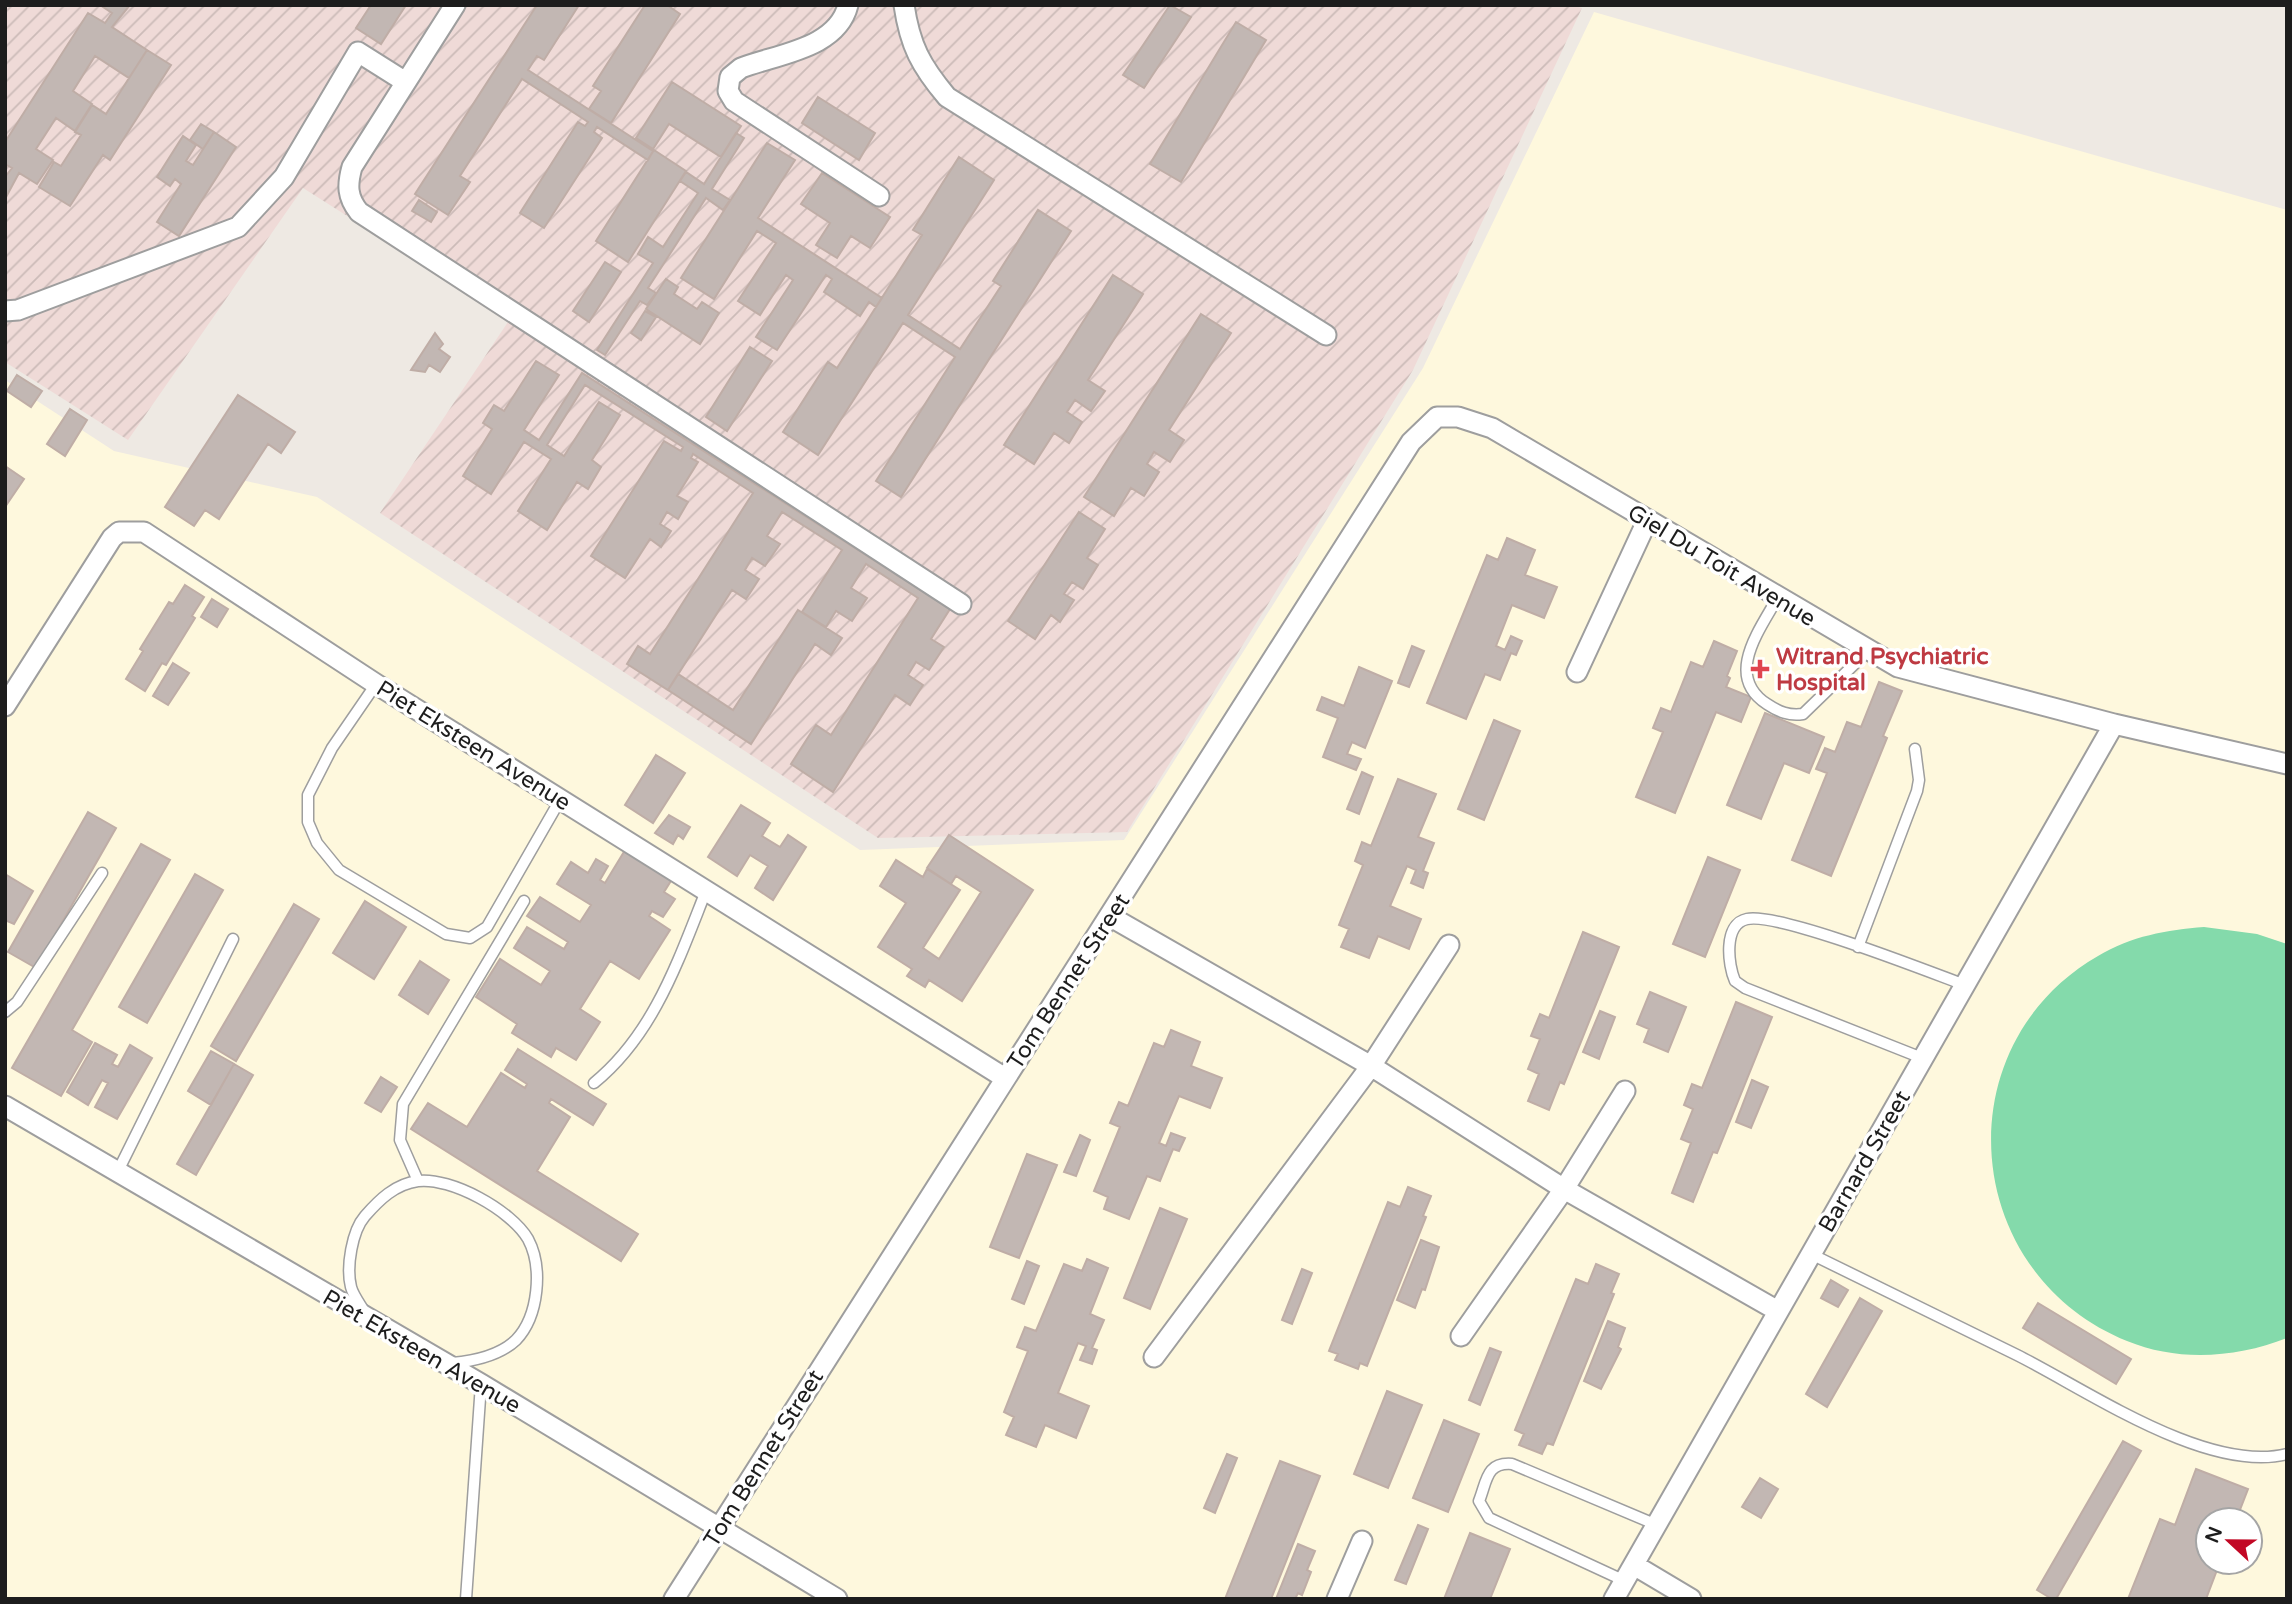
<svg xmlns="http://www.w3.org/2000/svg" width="2292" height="1604" font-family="'Varela Round',sans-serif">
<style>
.education{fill:#fef8dd;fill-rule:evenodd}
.military{fill:url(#military-furrows)}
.pitch{fill:#84daab}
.building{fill:#c2b7b3;stroke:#bfada6;stroke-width:2}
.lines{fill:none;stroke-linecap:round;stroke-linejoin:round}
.service-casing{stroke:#9e9e9e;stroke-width:13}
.minor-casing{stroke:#9e9e9e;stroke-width:23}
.service{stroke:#fff;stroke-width:10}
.minor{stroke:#fff;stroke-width:19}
.health-dot{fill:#e0444e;stroke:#fff;stroke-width:2.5}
.labels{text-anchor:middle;stroke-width:7;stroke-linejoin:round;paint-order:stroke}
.street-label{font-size:23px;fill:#1d1d1d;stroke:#fff}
.health-label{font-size:23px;font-weight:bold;fill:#be3a42;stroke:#fff;text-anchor:start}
</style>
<defs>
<pattern id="military-furrows" width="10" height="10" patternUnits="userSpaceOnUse" patternTransform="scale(1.75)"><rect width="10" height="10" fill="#efdad7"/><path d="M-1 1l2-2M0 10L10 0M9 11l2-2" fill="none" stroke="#ccbbb8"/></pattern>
</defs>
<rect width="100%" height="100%" fill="#eee9e3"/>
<!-- education -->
<path class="education" d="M1594 12 2287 210V1599H5V380L114 451 317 497 860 850 1124 840 1423 368ZM2208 1520H2250V1562H2208Z"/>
<!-- military -->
<path class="military" d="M5 5H1571L1582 8 1413 370 1127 832 878 838 380 513 510 319 303 188 128 440 5 362Z"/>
<!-- pitch -->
<path class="pitch" d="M2204 927 2257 934 2287 944V1338C2236 1358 2178 1362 2127 1341 1961 1274 1942 1046 2098 956 2131 936 2167 930 2204 927Z"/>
<!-- building -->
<path class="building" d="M100 5H130L112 27 147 50 129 78 95 56 73 91 92 104 75 131 56 118 36 149 53 160 37 184 19 173 5 199V177L12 168 5 164V142L88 13 105 23 112 13Z
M371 5H406L381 44 356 28Z
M537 5H579L544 60 537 56 528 70 653 151 648 160 597 127 594 132 602 138 544 228 520 213 578 122 585 126 588 122 522 79 460 176 470 182 448 215 415 194Z
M645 5H667L680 14 611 123 589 109 601 91 593 86Z
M1170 5 1191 17 1144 88 1123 75Z
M1236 22 1266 40 1181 182 1150 164Z
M147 50 171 65 110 160 103 155 70 206 39 187 54 162 61 166 81 135 75 132 92 105 106 114Z
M672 82 741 126 721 157 669 124 653 149 636 138Z
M818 97 875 133 859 160 802 123Z
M201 124 214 132 203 149 190 140Z
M214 132 236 147 179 236 157 222 181 184 175 179 170 186 157 177 183 136 196 145 186 161 193 165Z
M736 133 744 138 712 189 730 200 723 210 706 198 648 288 656 293 647 305 640 301 605 355 597 350 653 263 638 254 648 237 663 247 698 193 680 181 686 172 704 184Z
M767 143 795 160 758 218 882 298 876 307 869 302 860 316 824 292 832 279 826 275 777 350 756 337 793 280 786 275 760 315 738 301 776 243 757 231 714 299 681 278Z
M654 150 686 171 628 262 596 241Z
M959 157 994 180 908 315 960 349 1001 286 993 281 1038 210 1071 231 901 497 876 481 955 357 903 323 818 455 783 432 828 362 837 368 922 235 913 230Z
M822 173 890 217 870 248 851 236 837 258 816 245 830 223 801 204Z
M419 200 437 212 431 222 412 211Z
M605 262 621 272 589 322 573 311Z
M1113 275 1143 294 1088 380 1105 391 1091 411 1075 400 1067 412 1082 422 1069 443 1054 433 1034 464 1004 445Z
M666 279 678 287 674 294 697 309 702 302 719 313 700 344 646 309Z
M645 311 656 317 641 340 631 333Z
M1201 314 1231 333 1169 430 1184 440 1170 462 1154 452 1147 464 1159 472 1144 496 1131 488 1114 516 1084 497Z
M435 333 443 344 439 349 450 357 440 372 429 365 425 372 411 370Z
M750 347 772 361 727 431 706 417Z
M536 361 559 375 524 430 539 440 582 373 950 609 931 639 944 647 929 670 916 662 908 675 923 685 910 705 895 695 833 792 791 764 816 725 831 735 918 598 866 564 851 588 867 598 852 621 836 611 826 627 802 612 842 550 782 512 767 536 780 544 765 566 752 558 745 570 759 579 746 599 732 590 668 690 627 664 638 646 650 654 753 493 693 454 691 458 698 462 677 496 688 502 678 519 667 512 660 524 671 531 661 547 650 539 625 578 591 556 664 441 681 451 683 447 585 385 547 445 564 456 599 402 620 415 592 460 601 467 588 489 577 482 547 530 518 511 551 459 524 442 491 494 463 476 492 429 483 423 494 405 504 411Z
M17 375 42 391 31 407 7 391Z
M238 395 295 432 281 453 268 444 219 519 205 510 194 526 165 507Z
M70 409 87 420 65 456 47 444Z
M5 466 24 479 5 507Z
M1079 512 1105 529 1087 558 1098 565 1083 589 1072 582 1064 594 1074 600 1060 622 1051 615 1035 639 1008 621Z
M1507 538 1535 550 1525 575 1557 587 1544 618 1512 605 1496 646 1505 650 1511 636 1522 641 1516 655 1511 653 1500 680 1485 674 1466 719 1427 703 1487 555 1498 560Z
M185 585 204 597 192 616 195 618 166 665 162 663 145 691 126 679 143 651 140 649 169 602 173 604Z
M212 599 228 609 217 627 201 617Z
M798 610 842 638 831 655 815 644 751 744 668 690 678 674 733 710Z
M1714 641 1737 651 1727 676 1730 678 1726 687 1751 697 1741 722 1716 712 1675 813 1636 797 1663 732 1653 728 1661 708 1671 712 1691 662 1703 667Z
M1412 646 1424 651 1409 687 1398 683Z
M173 663 189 673 168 705 153 696Z
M1359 667 1392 681 1365 748 1352 742 1347 754 1361 759 1356 770 1323 757 1338 718 1317 710 1322 697 1344 706Z
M1879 682 1902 691 1883 736 1887 738 1831 876 1792 860 1827 773 1816 769 1825 748 1835 752 1847 722 1861 727Z
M1765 713 1824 737 1809 773 1784 763 1761 819 1727 805Z
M1494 720 1520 731 1484 820 1458 809Z
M656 755 685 773 653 823 625 805Z
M1362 772 1373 777 1359 814 1347 809Z
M1398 779 1436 794 1418 837 1434 843 1423 871 1428 873 1423 888 1411 883 1416 870 1407 866 1390 906 1421 919 1409 949 1378 936 1369 958 1341 947 1349 929 1339 925 1363 865 1355 861 1362 842 1371 846Z
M741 805 770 823 762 836 780 847 788 835 806 847 773 900 755 888 768 866 750 855 737 876 708 857Z
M88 812 116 828 36 968 8 952Z
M669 815 690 827 683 839 678 835 673 844 655 833Z
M949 835 1033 890 962 1001 929 980 925 987 907 976 912 969 878 947 906 903 880 886 896 860 923 877 927 869 960 890 923 948 939 959 981 892 956 876 951 884 927 868Z
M141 844 170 860 72 1030 92 1042 61 1096 12 1068Z
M627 847 674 876 664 892 675 899 663 917 652 911 649 916 670 930 639 979 610 961 580 1009 600 1022 576 1060 556 1048 551 1057 512 1033 517 1024 476 997 500 959 541 985 550 971 514 948 527 927 564 949 568 942 527 916 540 897 580 922 591 905 557 884 571 862 588 873 596 859 608 866 600 880 605 883Z
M1708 857 1740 870 1705 957 1673 944Z
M5 874 33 891 14 924 5 920Z
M195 874 223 890 147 1023 119 1007Z
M365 901 406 927 374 979 333 953Z
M294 904 319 919 236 1061 211 1046Z
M1583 932 1619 947 1564 1084 1560 1082 1549 1110 1528 1101 1539 1074 1528 1069 1540 1039 1531 1036 1540 1014 1549 1018Z
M420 961 449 980 428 1014 399 995Z
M1650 992 1686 1007 1668 1052 1644 1042 1649 1029 1637 1024Z
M1736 1002 1772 1017 1717 1153 1713 1152 1693 1202 1672 1193 1691 1143 1681 1139 1693 1109 1684 1105 1692 1084 1702 1088Z
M1600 1011 1615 1017 1599 1059 1583 1052Z
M1171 1030 1200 1042 1191 1066 1222 1078 1210 1108 1179 1096 1159 1143 1166 1146 1171 1133 1185 1138 1179 1151 1173 1149 1160 1181 1147 1176 1129 1219 1104 1209 1108 1197 1094 1191 1120 1127 1110 1123 1119 1102 1128 1106 1154 1043 1164 1047Z
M95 1043 117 1055 112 1064 118 1067 130 1045 152 1058 117 1119 95 1107 108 1083 102 1080 88 1105 67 1092Z
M518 1049 606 1104 593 1125 551 1099 549 1103 570 1117 537 1171 638 1234 621 1261 411 1129 428 1103 467 1127 501 1073 525 1088 527 1084 505 1070Z
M211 1051 234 1064 211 1105 188 1091Z
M234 1064 253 1075 196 1175 177 1164Z
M381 1077 397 1087 381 1112 365 1103Z
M1752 1080 1768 1087 1751 1128 1736 1122Z
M1080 1135 1090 1140 1076 1176 1064 1172Z
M1027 1154 1057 1165 1019 1258 990 1247Z
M1408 1187 1431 1196 1423 1216 1426 1217 1367 1366 1360 1363 1358 1369 1335 1360 1338 1354 1329 1351 1388 1202 1400 1207Z
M1160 1208 1187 1219 1150 1309 1124 1298Z
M1421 1240 1439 1247 1425 1290 1422 1289 1415 1308 1397 1300Z
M1087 1259 1108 1268 1090 1314 1104 1320 1092 1348 1097 1350 1092 1364 1080 1360 1086 1346 1078 1343 1058 1393 1089 1406 1076 1438 1045 1425 1036 1447 1006 1435 1014 1417 1004 1412 1028 1351 1017 1347 1025 1327 1036 1331 1064 1264 1082 1271Z
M1027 1261 1039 1266 1024 1304 1012 1299Z
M1596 1264 1619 1274 1611 1293 1614 1294 1553 1445 1547 1443 1542 1454 1519 1445 1524 1434 1515 1430 1576 1279 1588 1284Z
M1302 1269 1312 1273 1292 1324 1282 1320Z
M1831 1280 1848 1290 1838 1307 1821 1298Z
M1860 1298 1882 1311 1827 1407 1806 1394Z
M2038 1303 2131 1359 2116 1384 2023 1328Z
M1608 1321 1625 1328 1618 1347 1621 1349 1601 1389 1584 1381Z
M1490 1348 1501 1352 1480 1405 1469 1400Z
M1387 1391 1422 1405 1388 1488 1354 1474Z
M1444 1420 1479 1434 1448 1512 1413 1498Z
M2123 1441 2141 1451 2056 1599H2052L2037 1590Z
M1227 1454 1237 1458 1215 1513 1204 1508Z
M1280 1461 1320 1476 1271 1599H1225Z
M2196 1469 2248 1489 2236 1520H2208V1562H2220L2206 1599H2128L2160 1519 2175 1525Z
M1760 1478 1778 1489 1761 1518 1742 1507Z
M1418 1525 1428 1529 1406 1584 1395 1580Z
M1470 1533 1510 1549 1490 1599H1444Z
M1298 1544 1315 1551 1307 1570 1311 1572 1302 1595 1298 1593 1295 1599H1276Z"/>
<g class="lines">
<!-- service casing -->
<g class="service-casing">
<path id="service" d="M1778 597C1759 631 1724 676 1767 704 1779 712 1789 716 1803 714L1868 651
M376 684 332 748 308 795V822L317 843 339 870 446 934 470 938 487 927 560 800
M1858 947 1917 791 1919 780 1915 749
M5 1012 17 1002 102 873
M1922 1058 1745 988 1735 981C1728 965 1723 924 1747 919 1778 912 1927 971 1965 985
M594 1083C654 1034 678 961 706 891
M118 1171 233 939
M418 1181 400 1140 403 1104 524 901
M1811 1254C1880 1288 1949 1321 2017 1355 2087 1390 2207 1474 2287 1454
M364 1311C360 1304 353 1295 351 1287 346 1267 352 1231 365 1216 379 1200 395 1184 418 1181 451 1177 511 1210 528 1239 543 1267 539 1316 516 1340 499 1356 474 1361 452 1363
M1625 1581 1489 1518 1479 1501C1487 1481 1486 1462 1512 1464L1657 1525
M466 1599 481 1384"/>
</g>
<!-- minor casing -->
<g class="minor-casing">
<path id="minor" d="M455 5 352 167C347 185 347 197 359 212L961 604
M848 5C837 49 777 54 741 68L730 77 728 91 734 101 879 196
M904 5C910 46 921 66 947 97L1326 335
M5 311 18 310 238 227 284 177 358 52 404 81
M1577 672 1647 521
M5 706 112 538 119 532H144L376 684 1005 1078
M1111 917 1371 1066 1564 1189 1778 1311
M5 1106 481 1384 837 1599
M1461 1336 1564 1189 1625 1091
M1154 1357 1371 1066 1449 945
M1634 1565 1691 1599
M674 1599 1411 442 1437 417H1458L1492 428 1898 667 2114 724 2287 764
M1337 1599 1362 1541
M1614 1599 2114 724"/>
</g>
<!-- service -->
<use href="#service" class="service"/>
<!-- minor -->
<use href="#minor" class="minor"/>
</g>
<!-- markers -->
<path class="health-dot" d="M1756.5 658.5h7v7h7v7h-7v7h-7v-7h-7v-7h7z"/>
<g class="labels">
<!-- street labels -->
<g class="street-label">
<text transform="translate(1722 565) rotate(31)" y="8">Giel Du Toit Avenue</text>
<text transform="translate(474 745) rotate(32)" y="8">Piet Eksteen Avenue</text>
<text transform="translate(1068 981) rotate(-57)" y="8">Tom Bennet Street</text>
<text transform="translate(1864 1161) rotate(-60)" y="8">Barnard Street</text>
<text transform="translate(422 1351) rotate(30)" y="8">Piet Eksteen Avenue</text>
<text transform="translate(763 1458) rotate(-58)" y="8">Tom Bennet Street</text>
</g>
<!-- health labels -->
<g class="health-label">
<text x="1776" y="664">Witrand Psychiatric<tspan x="1776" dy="26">Hospital</tspan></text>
</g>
</g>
<!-- border -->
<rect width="2292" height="1604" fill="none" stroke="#1d1d1d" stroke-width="14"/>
<!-- north arrow -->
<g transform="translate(2229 1541) rotate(292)"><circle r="33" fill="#ffffff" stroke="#a5a5a5" stroke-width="2"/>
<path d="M0-5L12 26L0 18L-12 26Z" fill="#c20825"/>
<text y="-10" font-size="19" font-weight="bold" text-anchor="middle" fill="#1d1d1d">N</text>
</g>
</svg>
